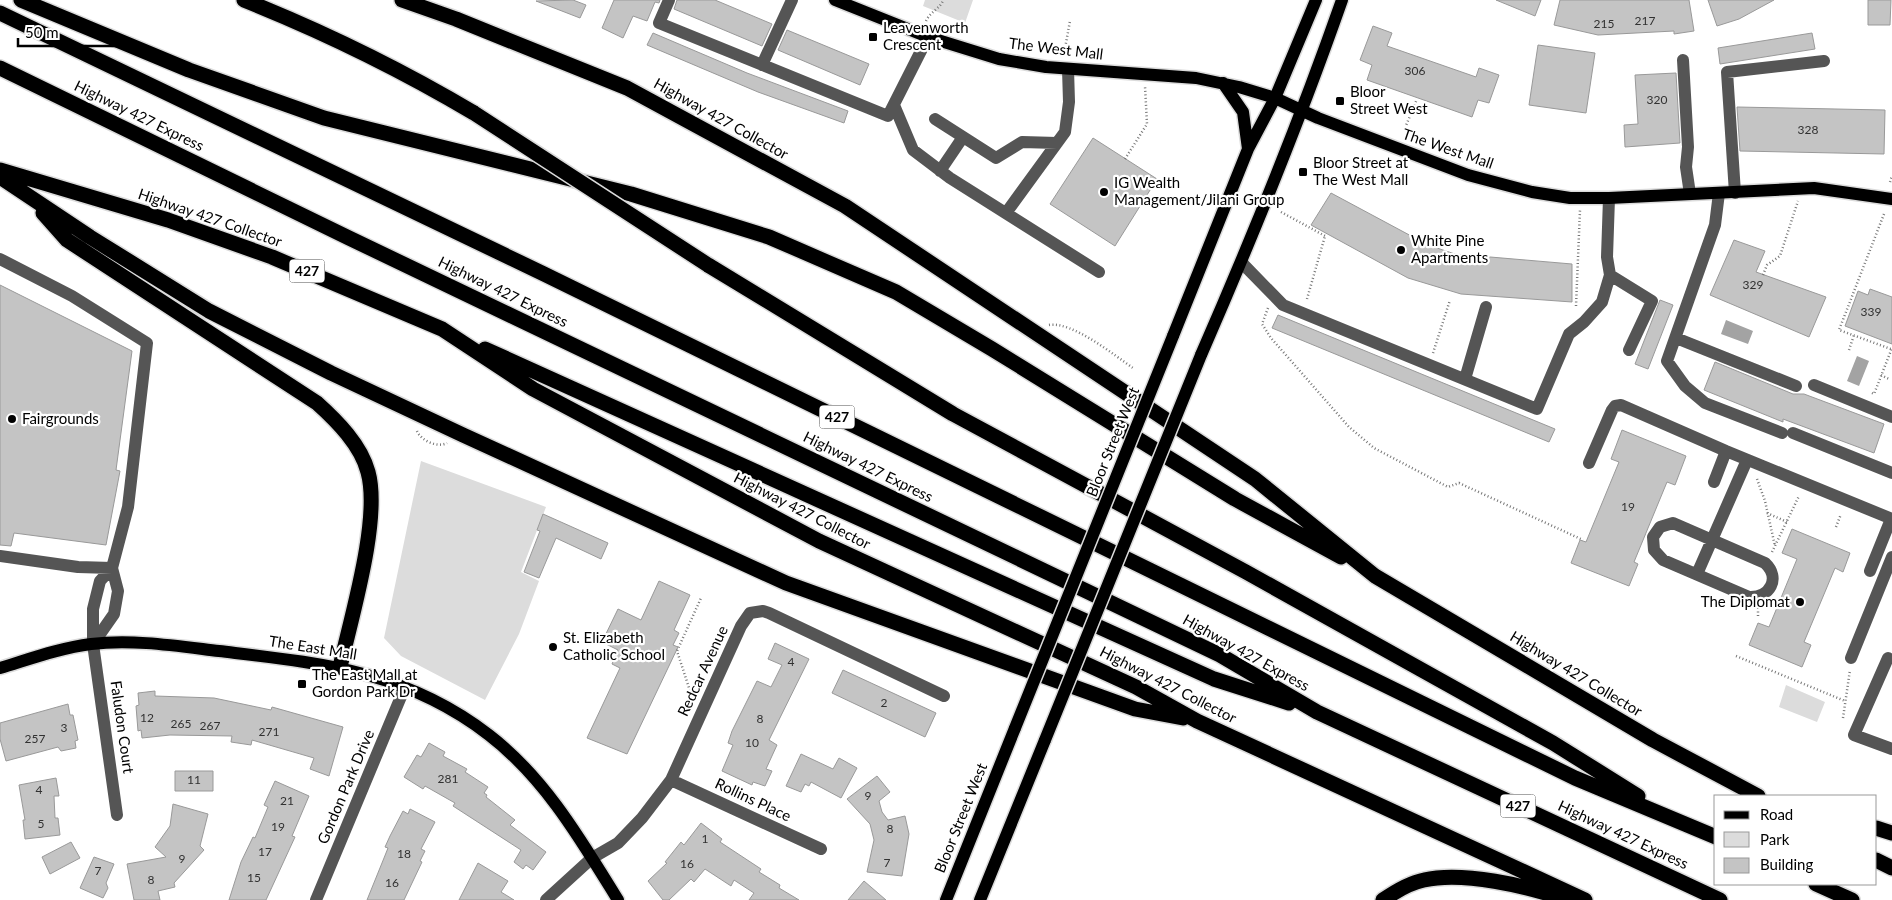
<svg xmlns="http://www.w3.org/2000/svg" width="1892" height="900" font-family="Lato,sans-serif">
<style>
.green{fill:#dcdcdc}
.water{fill:#a3a3a3}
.building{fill:#c4c4c4;stroke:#999}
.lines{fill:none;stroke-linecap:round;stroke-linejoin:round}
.major-casing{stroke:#dbdbdb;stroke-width:15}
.highway-casing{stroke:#dbdbdb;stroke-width:18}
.path{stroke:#777;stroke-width:2.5;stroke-dasharray:1 2.5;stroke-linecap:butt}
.minor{stroke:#555;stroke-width:12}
.major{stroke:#000;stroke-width:12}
.highway{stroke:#000;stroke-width:15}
.major-bridge-casing{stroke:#dbdbdb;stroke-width:15;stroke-linecap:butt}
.highway-bridge-casing{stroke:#dbdbdb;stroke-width:18;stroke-linecap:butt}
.major-bridge{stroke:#000;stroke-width:12}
.highway-bridge{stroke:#000;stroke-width:15}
.poi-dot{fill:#000;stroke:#fff;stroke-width:2}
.labels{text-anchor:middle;stroke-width:4.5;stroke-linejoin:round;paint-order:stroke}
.number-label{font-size:12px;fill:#313131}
.shield{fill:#fff;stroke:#4c4c4c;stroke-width:1}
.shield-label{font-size:14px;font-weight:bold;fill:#000}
.poi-label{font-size:15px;fill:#000;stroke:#fff;text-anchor:start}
.street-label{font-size:15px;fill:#000;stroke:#fff}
</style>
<rect width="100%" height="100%" fill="#fff"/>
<!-- green -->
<path class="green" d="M925 0H973L965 23 923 6Z
M421 461 546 507 521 572 539 581 519 634 485 700 401 656 384 638Z
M1786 685 1825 702 1817 722 1779 707Z"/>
<!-- water -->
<path class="water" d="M1726 320 1753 331 1748 344 1721 334Z
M1857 356 1869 361 1859 386 1847 381Z"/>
<!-- building -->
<path class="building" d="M573 0 586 5 580 18 536 1Z
M614 0H660L659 3 655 2 647 21 633 16 623 38 602 28Z
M677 0H715L772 24 762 46 674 9Z
M1496 0H1541L1535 16Z
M1560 0H1689L1694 31 1674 34V31L1598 35 1554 25Z
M1708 0H1774L1739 19 1717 26Z
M1868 0H1891L1890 25H1868Z
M1373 26 1392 33 1387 46 1476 77 1479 68 1499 75 1489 103 1478 100 1472 117 1367 80 1372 65 1360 60Z
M787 30 869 64 860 85 778 50Z
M653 33 747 73 848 111 844 123 758 92 647 45Z
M1812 33 1815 49 1720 64 1718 48Z
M1538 45 1595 53 1586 113 1529 105Z
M1676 73 1680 143 1625 147 1624 125 1638 124 1635 75Z
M1737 107 1885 110 1884 154 1740 151Z
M1093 138 1157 179 1115 246 1050 204Z
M1331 193 1428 245 1455 254 1572 264V302L1461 294 1408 278 1311 225Z
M1734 240 1765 251 1756 272 1826 297 1809 337 1710 295Z
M0 285 132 351 116 470 120 471 106 545 14 533 11 546 0 545Z
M1870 289 1892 297V344L1845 326 1858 291 1868 295Z
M1660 300 1673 305 1648 369 1635 364Z
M1278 315 1555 429 1549 442 1272 328Z
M1715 362 1793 394H1804L1884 424 1874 453 1783 419V422L1704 390Z
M1622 430 1686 456 1675 485 1667 482 1634 562 1638 564 1629 586 1571 563 1580 540 1586 542 1619 462 1611 459Z
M543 514 608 543 601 559 556 538 539 578 524 572 540 531 537 530Z
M1792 529 1850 553 1843 572 1835 568 1804 642 1811 645 1802 667 1749 645 1758 623 1769 627 1797 559 1782 553Z
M659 581 690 595 674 630 679 633 673 645 678 647 627 754 587 738 620 668 612 664 618 650 602 642 618 609 641 620Z
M775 643 809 659 769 740 777 745 766 769 772 771 765 786 753 782 752 785 722 771 733 745 728 743 732 731 757 681 771 687 782 665 768 659Z
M843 670 936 713 925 737 832 693Z
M155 691V696L214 698 271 710 272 707 343 727 329 776 310 769 314 758 252 740 251 745 231 742 232 736 170 735 142 738 141 730 138 731 136 706 139 705 138 693Z
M68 704 70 715H73L78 740 75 741 76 748 61 751 58 747 6 761 0 739V723Z
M429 743 445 752 443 756 467 769 465 772 488 787 484 793 487 795 486 797 515 820 510 825 546 852 533 870 526 865 523 869 514 862 521 850 453 806 455 803 425 786 423 789 404 777 417 755 421 757Z
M801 754 833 769 839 758 857 768 841 798 811 782 809 786 805 784 801 792 786 786Z
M175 771H213V791H175Z
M877 776 890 792 879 801 882 812 888 820 905 816 909 834 902 876 867 872 874 840 870 824 847 799Z
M56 778 59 796H54L55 818H58L60 835 25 839 23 820H25L19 785Z
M275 781 309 796 292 836 295 837 266 900H229L241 862 253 837 255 838 268 807 264 805Z
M173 804 208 814 200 846 204 850 174 883 175 887 158 891 160 900H134L127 864 166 857 155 847 170 826Z
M410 809 435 822 421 849 425 851 420 861 422 862 404 900H367L384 858 388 848 385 847 390 836 403 811 408 814Z
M701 823 722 839 720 842 761 869 759 872 780 885 779 888 799 900H749L754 893 734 880 731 886 705 869 694 882 691 879 669 900H663L648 881 667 863 665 862 681 842 684 845Z
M71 842 80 858 50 874 42 857Z
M94 857 114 864 106 883 108 888 103 898 80 888Z
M478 863 508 881 501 892 514 900H459Z
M864 881 886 900H848Z"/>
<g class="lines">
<!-- major casing -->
<g class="major-casing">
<path id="major" d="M835 0 928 37 999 59 1046 67 1196 78 1239 87 1275 98 1318 118 1468 175 1532 192 1570 198H1609L1814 188 1892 199
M1223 83 1243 112 1248 149
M1173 336 1248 149 1275 98 1316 0
M1201 355C1252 238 1300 120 1342 0
M0 668C30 659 60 648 91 644 133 639 177 646 219 651 319 663 405 670 489 735 545 778 581 840 618 900
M946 900 1015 728
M980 900 1045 740"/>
</g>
<!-- highway casing -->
<g class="highway-casing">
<path id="highway" d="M21 0 189 70 324 118 631 194 769 237 896 292 992 349 1235 499 1341 557
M244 0C324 32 400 69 474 113
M402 0 456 19 627 88 845 206 1255 479 1375 576 1653 740 1758 796
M0 13 544 274 1575 778 1716 837
M0 68 349 238 1220 655 1317 712 1720 900
M0 170 168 220 272 257 442 329 533 389 819 541 1136 687 1197 721 1585 900
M0 177 90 237 209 311 331 373 463 435 786 583 1135 709 1183 718
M43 213 67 240 317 403C337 421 361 445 368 472 381 519 351 618 340 667
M708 265 953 414 1246 572 1553 743 1638 796
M485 349 1214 679 1289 703
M1876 828 1892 833
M1876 860 1892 868
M1816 884 1852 900
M1383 900C1396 891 1409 883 1424 880 1463 871 1527 886 1564 899"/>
</g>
<!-- path -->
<path class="path" d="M926 21C930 12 941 8 943 0
M1064 54 1070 21
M1405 128 1417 99
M1125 159 1147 124 1145 86
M1890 182 1892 176
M1281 212 1327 237
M1884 214 1839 330 1891 349
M1763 275 1767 265 1780 256 1798 201
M1307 299 1325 236
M1576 306 1580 210
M1268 308 1262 324 1271 338 1349 427 1374 448 1448 487 1459 483 1583 540
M1049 325C1072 321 1114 355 1133 368
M1849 350 1854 335
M1433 353 1450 300
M1881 375 1889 379
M1872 393 1874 394 1892 348
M417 431C421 441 438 448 447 443
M1757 479 1765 501 1775 546
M1767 513 1787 522
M1836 527 1841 514
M1772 552 1799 496
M1758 608V618
M1736 656 1845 701
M691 694 677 651 701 598
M1843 718 1850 670"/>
<!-- minor -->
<path class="minor" d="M669 0 659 23 888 116 928 37
M1683 60 1688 147 1686 167 1690 194
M762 65 792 0
M894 105 913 150 950 178 1099 272
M935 119 996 158 1022 142 1057 143
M940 171 963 137
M1719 193 1715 225 1667 361 1685 386 1705 403 1782 433
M1735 193 1727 72 1824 61
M1006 213 1065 132 1069 102 1068 69
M0 259 72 296 147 343 128 507 112 568 118 591 114 614 93 644
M1242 263 1283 305 1537 409 1569 334 1584 322 1602 302 1610 275 1607 257 1609 198
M1610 275 1652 301 1629 350
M1676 338 1796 386
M1465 379 1486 307
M1814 385 1892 417
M1793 433 1892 473
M1589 463 1612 410 1615 406 1621 405 1726 451 1892 519
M1714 482 1726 451
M1673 523 1765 563C1781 578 1770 598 1749 597L1663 560 1654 550 1653 537 1660 527Z
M0 556 78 567 112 568
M112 568 100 581 93 609V644L117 815
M1870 571 1891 519
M1697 574 1747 460
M1851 658 1892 557
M1888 658 1854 735 1892 749
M671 780 821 849
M316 900 405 687
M546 900 592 858 618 843 642 818 671 780 741 626 750 613 763 611 769 613 944 696"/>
<!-- major -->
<use href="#major" class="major"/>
<!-- highway -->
<use href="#highway" class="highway"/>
<!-- major-bridge casing -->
<g class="major-bridge-casing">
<path id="major-bridge" d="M1015 728 1173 336
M1045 740 1201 355"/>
</g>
<!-- highway-bridge casing -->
<g class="highway-bridge-casing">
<path id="highway-bridge" d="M474 113 708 265"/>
</g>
<!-- major-bridge -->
<use href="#major-bridge" class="major-bridge"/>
<!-- highway-bridge -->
<use href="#highway-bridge" class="highway-bridge"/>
</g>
<!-- markers -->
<g class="poi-dot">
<rect x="868" y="32" width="10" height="10" rx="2.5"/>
<rect x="1335" y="96" width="10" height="10" rx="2.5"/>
<rect x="1298" y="167" width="10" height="10" rx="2.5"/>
<circle cx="1104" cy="192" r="5"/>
<circle cx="1401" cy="250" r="5"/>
<circle cx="12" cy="419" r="5"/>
<circle cx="1800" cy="602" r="5"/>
<circle cx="553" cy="647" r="5"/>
<rect x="297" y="679" width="10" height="10" rx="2.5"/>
</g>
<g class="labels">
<!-- number labels -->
<g class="number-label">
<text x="1645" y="25">217</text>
<text x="1604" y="28">215</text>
<text x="1415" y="75">306</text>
<text x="1657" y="104">320</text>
<text x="1808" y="134">328</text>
<text x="1753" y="289">329</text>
<text x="1871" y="316">339</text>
<text x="1628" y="511">19</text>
<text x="791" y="666">4</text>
<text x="884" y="707">2</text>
<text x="147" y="722">12</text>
<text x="760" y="723">8</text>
<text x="181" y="728">265</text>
<text x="210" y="730">267</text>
<text x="64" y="732">3</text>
<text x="269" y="736">271</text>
<text x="35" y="743">257</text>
<text x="752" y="747">10</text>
<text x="448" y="783">281</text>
<text x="194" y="784">11</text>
<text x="39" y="794">4</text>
<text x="868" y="800">9</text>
<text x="287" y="805">21</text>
<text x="41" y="828">5</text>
<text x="278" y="831">19</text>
<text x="890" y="833">8</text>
<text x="705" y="843">1</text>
<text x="265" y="856">17</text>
<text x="404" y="858">18</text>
<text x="182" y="863">9</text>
<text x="887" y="867">7</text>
<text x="687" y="868">16</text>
<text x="98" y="875">7</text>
<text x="254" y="882">15</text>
<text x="151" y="884">8</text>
<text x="392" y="887">16</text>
</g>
<!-- shield labels -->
<g class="shield">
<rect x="289.5" y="259.5" width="35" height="23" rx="4"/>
<rect x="819.5" y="405.5" width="35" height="23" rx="4"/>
<rect x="1500.5" y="794.5" width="35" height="23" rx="4"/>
</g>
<g class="shield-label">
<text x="307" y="276">427</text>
<text x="837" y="422">427</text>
<text x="1518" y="811">427</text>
</g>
<!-- poi labels -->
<g class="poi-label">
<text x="883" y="33">Leavenworth<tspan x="883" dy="17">Crescent</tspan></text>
<text x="1350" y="97">Bloor<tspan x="1350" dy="17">Street West</tspan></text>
<text x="1313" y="168">Bloor Street at<tspan x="1313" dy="17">The West Mall</tspan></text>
<text x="1114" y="188">IG Wealth<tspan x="1114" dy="17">Management/Jilani Group</tspan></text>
<text x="1411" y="246">White Pine<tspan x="1411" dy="17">Apartments</tspan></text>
<text x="22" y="424">Fairgrounds</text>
<text x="1790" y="607" text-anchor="end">The Diplomat</text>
<text x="563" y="643">St. Elizabeth<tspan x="563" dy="17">Catholic School</tspan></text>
<text x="312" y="680">The East Mall at<tspan x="312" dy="17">Gordon Park Dr</tspan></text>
</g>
<!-- street labels -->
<g class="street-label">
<text transform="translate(1056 49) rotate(7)" y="5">The West Mall</text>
<text transform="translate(139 116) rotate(26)" y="5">Highway 427 Express</text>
<text transform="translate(721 119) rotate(29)" y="5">Highway 427 Collector</text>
<text transform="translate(1448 149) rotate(19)" y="5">The West Mall</text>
<text transform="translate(210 218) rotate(19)" y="5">Highway 427 Collector</text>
<text transform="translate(503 292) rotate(26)" y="5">Highway 427 Express</text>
<text transform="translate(1113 442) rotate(-68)" y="5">Bloor Street West</text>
<text transform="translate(868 467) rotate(26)" y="5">Highway 427 Express</text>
<text transform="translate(802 511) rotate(27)" y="5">Highway 427 Collector</text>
<text transform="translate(313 648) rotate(9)" y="5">The East Mall</text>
<text transform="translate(1246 653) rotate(29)" y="5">Highway 427 Express</text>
<text transform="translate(703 671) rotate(-65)" y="5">Redcar Avenue</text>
<text transform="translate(1576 674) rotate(31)" y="5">Highway 427 Collector</text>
<text transform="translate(1168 685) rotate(27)" y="5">Highway 427 Collector</text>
<text transform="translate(122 727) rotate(82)" y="5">Faludon Court</text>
<text transform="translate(346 787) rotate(-67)" y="5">Gordon Park Drive</text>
<text transform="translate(753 800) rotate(25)" y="5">Rollins Place</text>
<text transform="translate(961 818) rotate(-68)" y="5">Bloor Street West</text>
<text transform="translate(1623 835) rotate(25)" y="5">Highway 427 Express</text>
</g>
</g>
<!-- legend -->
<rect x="1714" y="795" width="162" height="90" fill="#ffffff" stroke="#999999"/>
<rect x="1724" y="811" width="25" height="8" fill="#000000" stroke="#999999"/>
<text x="1760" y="820" font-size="15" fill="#000000">Road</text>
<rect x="1724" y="832" width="25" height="15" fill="#dcdcdc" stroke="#999999"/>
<text x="1760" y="845" font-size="15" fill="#000000">Park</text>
<rect x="1724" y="858" width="25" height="15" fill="#c4c4c4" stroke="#999999"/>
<text x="1760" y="870" font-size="15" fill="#000000">Building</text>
<!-- scale -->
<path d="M18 38v8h112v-8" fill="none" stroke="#000000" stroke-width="2.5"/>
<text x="25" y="38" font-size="15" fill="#000000" stroke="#ffffff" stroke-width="4" paint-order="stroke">50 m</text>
</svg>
